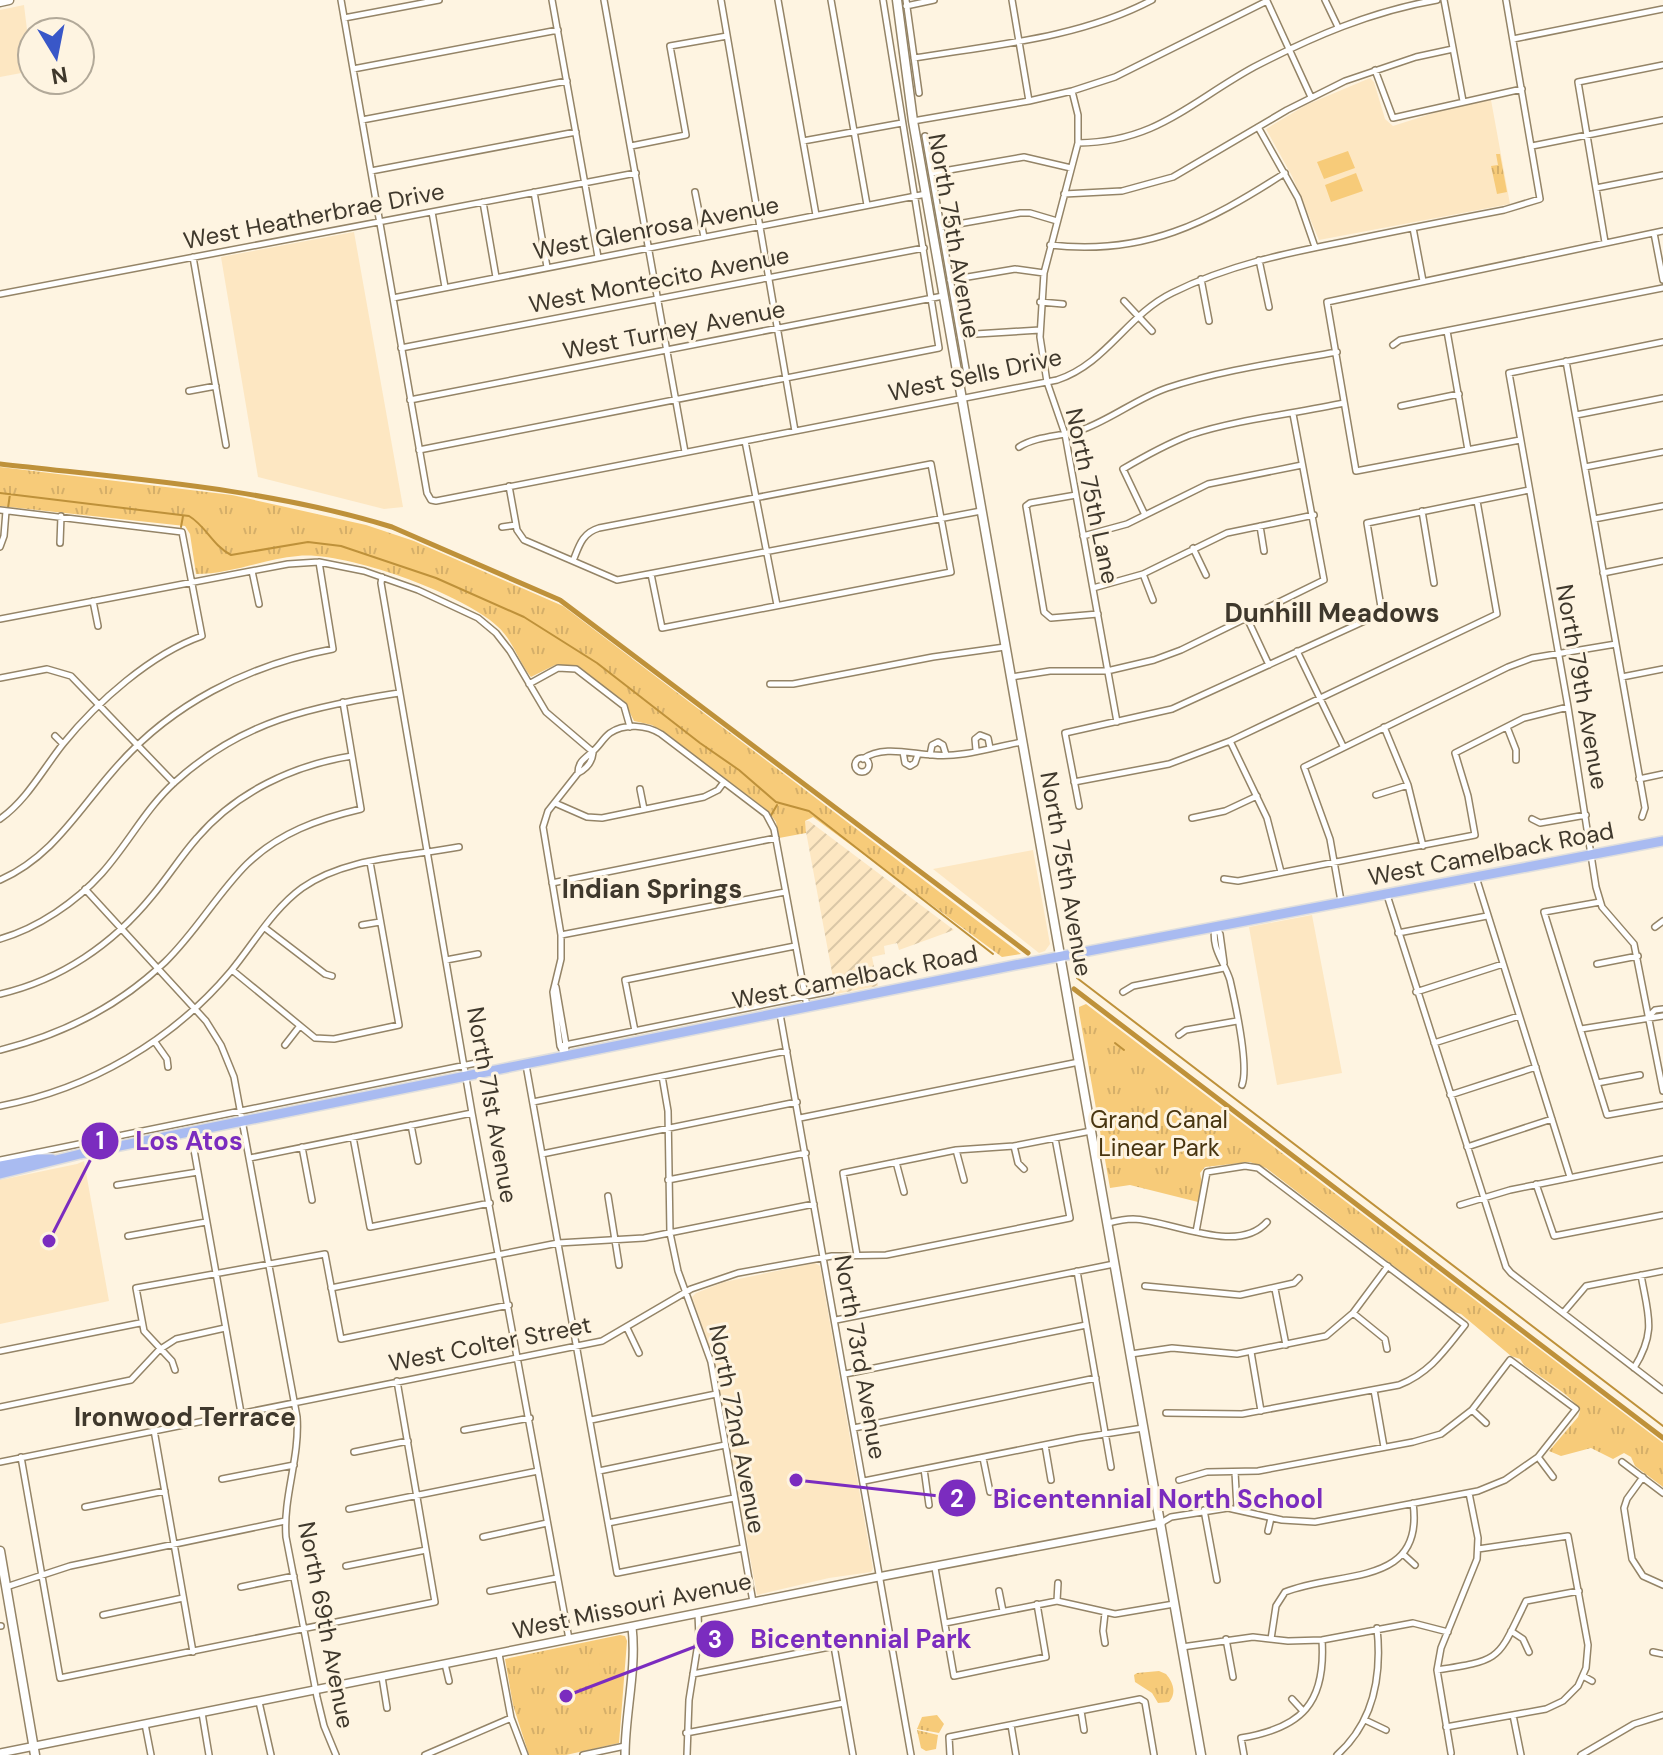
<svg xmlns="http://www.w3.org/2000/svg" width="1663" height="1755" font-family="'DM Sans',sans-serif">
<style>
.built{fill:#fde7c2}
.industrial{fill:url(#industrial-furrows)}
.grass{fill:url(#grass-tufts)}
.pitch{fill:#f7cb79}
.lines{fill:none;stroke-linecap:round;stroke-linejoin:round}
.stream{stroke:#be913a;stroke-width:2}
.canal{stroke:#be913a;stroke-width:5}
.minor-casing{stroke:#948467;stroke-width:8}
.tertiary-casing{stroke:#948467;stroke-width:10}
.secondary-casing{stroke:#948467;stroke-width:11}
.primary-casing{stroke:#e0dfdd;stroke-width:12}
.minor{stroke:#fff;stroke-width:5}
.tertiary{stroke:#fff;stroke-width:7}
.secondary{stroke:#fff;stroke-width:8}
.primary{stroke:#a9bbf1;stroke-width:9}
.labels{text-anchor:middle;stroke-width:6;stroke-linejoin:round;paint-order:stroke}
.street-label{font-size:24px;fill:#3f382c;stroke:#fef4e1}
.park-label{font-size:24px;fill:#483510;stroke:#fef4e1}
.neighbourhood-label{font-size:26px;font-weight:bold;fill:#3f382c;stroke:#fef4e1}
.leader{fill:none;stroke:#7b2cbf;stroke-width:3}
.callout-dot{fill:#7b2cbf;stroke:#fef4e1;stroke-width:3}
.mark-label{font-size:24px;text-anchor:middle;font-weight:bold;fill:#fff}
.callout-label{font-size:26px;text-anchor:middle;font-weight:bold;fill:#7b2cbf;stroke:#fef4e1;stroke-width:6;stroke-linejoin:round;paint-order:stroke}
</style>
<defs>
<pattern id="industrial-furrows" width="10" height="10" patternUnits="userSpaceOnUse" patternTransform="scale(2)"><rect width="10" height="10" fill="#fde7c2"/><path d="M-1 1l2-2M0 10L10 0M9 11l2-2" fill="none" stroke="#dac7a7"/></pattern>
<pattern id="grass-tufts" width="24" height="20" patternUnits="userSpaceOnUse" patternTransform="scale(2)"><rect width="24" height="20" fill="#f7cb79"/><path d="M3 7l-1-3M5 7V3M7 7l1-3M15 17l-1-3M17 17v-4M19 17l1-3" fill="none" stroke="#d5af69"/></pattern>
</defs>
<rect width="100%" height="100%" fill="#fef4e1"/>
<!-- built -->
<path class="built" d="M24 5 32 71 0 77V10Z
M1370 78 1374 82 1385 119 1393 126 1443 110 1491 100 1510 204 1319 240 1292 176 1266 129 1306 105Z
M354 232 403 507 384 509 258 477 221 257Z
M1033 850 1050 944 1045 951 1039 953 933 869Z
M1312 915 1342 1073 1277 1085 1249 927Z
M84 1161 109 1301 0 1324V1180L77 1164Z
M815 1263 820 1266 873 1569 871 1572 829 1578 757 1595 713 1358 692 1297 696 1293 724 1282Z"/>
<!-- industrial -->
<path class="industrial" d="M804 821H809L954 930 899 950 897 943 884 946 885 954 872 957 878 986 836 994Z"/>
<!-- grass -->
<path class="grass" d="M1496 154H1500L1507 192 1497 194 1491 166 1498 165Z
M0 467 232 495 366 525 414 541 563 606 1021 954 1002 957 813 817 805 821 806 833 779 838 776 822 768 811 665 733 652 725 634 721 624 701 574 665H555L531 677C518 661 513 640 497 626 463 594 345 551 298 556 264 559 230 574 196 574L190 534 185 526 0 506Z
M1086 1004 1663 1443V1487L1635 1466 1631 1457 1624 1453 1613 1459 1591 1448 1561 1456 1549 1451 1578 1417 1580 1411C1576 1398 1537 1375 1524 1365L1520 1359 1511 1356 1461 1314 1454 1312 1266 1168 1250 1162 1205 1167 1200 1173 1202 1184 1198 1202 1130 1185 1110 1188 1079 1012V1007Z
M620 1635 625 1636 627 1641 619 1743 566 1755H529L513 1705 505 1659Z
M1159 1671 1166 1674C1173 1682 1177 1693 1169 1702L1158 1703 1152 1693 1135 1682 1134 1675 1137 1673Z
M937 1715 944 1724 939 1733 917 1729 922 1717Z
M917 1730 938 1735 936 1749 926 1751 921 1748Z"/>
<!-- pitch -->
<path class="pitch" d="M1348 151 1355 168 1324 179 1317 162Z
M1356 173 1363 191 1331 202 1325 185Z
M599 1661 603 1685 592 1686 588 1663Z"/>
<g class="lines">
<!-- stream -->
<path class="stream" d="M0 493 189 516C206 526 213 546 231 555L308 542 341 546 436 578 524 617 597 663 700 743 739 770 776 802 809 811 993 954
M8 508 10 494
M181 527 183 516
M770 817 777 805
M1077 978 1663 1426
M1115 1043 1124 1050"/>
<!-- canal -->
<path class="canal" d="M0 464C131 479 265 488 392 527L560 600 1028 953
M1074 989 1663 1438"/>
<!-- minor casing -->
<g class="minor-casing">
<path id="minor" d="M341 0 427 493 431 500 436 501 1057 380C1106 364 1127 315 1172 293 1228 265 1287 253 1348 241 1400 230 1452 220 1504 210L1540 199 1506 0
M552 0 598 257
M604 0 685 452
M721 0 795 431
M778 0 816 215
M831 0 867 205
M906 0 919 93
M1012 0 1029 101
M1325 0 1338 27
M1444 0 1463 101
M1267 1 1311 97
M906 6 934 0
M344 18 439 0
M1513 39 1663 9
M914 58C994 45 1080 38 1152 0
M353 69 558 30
M1375 70 1393 118 1522 89
M1072 91 1078 115V143L1044 273 1040 337 1047 382 1065 434 1117 722
M362 120 567 81
M913 121 1029 101 1072 91 1115 77 1267 1
M1258 127 1298 198 1315 247
M925 136 968 380
M803 141 902 123
M1078 143C1157 142 1190 102 1254 67 1312 37 1372 11 1437 0
M631 146 686 135 670 46 727 36
M1532 146 1663 120
M371 171 576 132
M932 173 1024 157 1071 168
M1596 188 1663 175
M534 192 547 267
M695 192 704 237
M1064 194 1122 191 1173 177 1287 110 1345 81 1416 57 1453 49
M483 202 496 277
M432 212 445 287
M941 227 1020 213H1030L1057 221
M1413 228 1423 281
M1654 233 1663 280
M1605 242 1578 82 1663 65
M1050 245C1145 256 1207 223 1285 173
M193 257 226 445
M1259 260 1269 307
M1201 279 1209 321
M950 280 1015 269 1044 273
M0 294 636 173
M393 298 926 194
M1124 301 1152 331
M1040 302 1063 304
M1447 331 1468 450
M960 335 1040 330
M1663 342 1509 373 1568 707 1596 887 1602 907 1634 944 1663 1091
M1393 345 1400 340 1663 288
M401 348 924 248
M1566 361 1645 808 1642 817
M189 391 216 386
M410 400 943 296
M1401 406 1459 394
M1576 415 1663 398
M1520 440 1356 471 1327 302 1663 231
M745 441 777 605
M1019 447C1038 435 1063 437 1084 429 1113 418 1138 398 1167 388 1221 370 1281 362 1337 352
M419 450 939 348 883 0
M1585 467 1663 452
M509 486 517 530 524 540 617 580 981 511
M1076 495 1030 503 1026 506 1044 612 1051 618 1098 614
M0 510 182 532 202 636C151 654 97 702 63 744 43 769 27 800 0 819
M1422 511 1434 583
M1145 515 1123 469C1145 456 1167 444 1190 435 1239 419 1293 414 1344 403
M1594 519 1663 506
M1260 526 1264 551
M502 527 516 525
M1083 536 1127 524 1208 484 1302 465
M60 543 61 516
M0 547 4 536 6 511
M1193 548 1206 575
M573 561C579 546 582 533 599 528L931 464 951 572 662 628 651 574
M252 571 259 604
M1603 573 1663 561
M1143 574 1153 600
M382 577 381 583 472 1113 569 1639
M1093 588 1143 574 1227 533 1314 515
M93 601 98 626
M1247 618 1269 665
M0 619 288 564 319 562 364 571 418 590 478 618 496 633 510 651 546 712 593 752
M1297 651 1343 746
M1011 677 1050 671H1107L1154 660 1181 650 1324 580 1293 414
M1622 677 1663 669
M0 678 47 669 71 676 174 783
M529 684 558 668 576 669 624 706 630 727
M770 684H793L933 657 1005 647
M1384 727 1408 785 1423 846
M1507 727 1516 750V760
M55 736 63 744
M1230 741 1267 818 1281 872
M976 750 975 739 980 735 988 738 990 748
M903 752 905 763 910 766 915 763 918 754
M930 755 932 745 938 742 943 745 946 755
M855 765a7 7 0 1 1 14 0a7 7 0 1 1-14 0Z
M863 759C882 745 911 754 933 755 962 758 993 747 1022 742
M578 773C578 762 584 759 592 752 599 747 603 738 610 733 625 723 647 725 661 734L766 814 774 829 807 1006
M1639 779 1663 774
M1074 782 1169 764 1230 741 1497 614 1477 501
M640 789 644 809
M1376 795 1408 785
M555 803 587 817 602 818 704 797 718 790 724 782
M1079 806 1065 733 1172 709 1382 613 1367 523 1529 490
M1192 818 1225 811 1257 796
M1532 819 1540 823 1586 815
M1476 877 1570 1177
M1224 879 1238 881 1475 835 1468 796 1455 753 1524 718 1568 707
M0 880C52 857 77 812 113 771 170 704 248 665 333 649L319 562
M552 883 776 838
M85 889 206 1021 221 1045 234 1077 297 1417C300 1458 283 1496 286 1537L317 1697 324 1726 336 1755
M1387 895 1506 1267 1511 1273 1663 1390
M1341 901 1330 839 1304 767 1508 667 1532 658 1616 644
M1600 902 1544 912 1607 1115 1663 1105
M362 925 380 922
M1215 926 1220 934 1224 963
M1215 927C1211 949 1224 961 1230 980 1235 1002 1249 1066 1242 1085
M1655 927 1663 921
M265 928 325 974 332 976
M1398 933 1487 916
M561 935 785 892
M0 939C38 928 76 902 102 873 128 844 146 808 175 782 243 720 312 707 399 693
M446 960 478 954
M1597 964 1638 956
M232 970 315 1038 334 1039 399 1025 370 862
M556 987 566 1045 565 1056
M1123 992 1133 986 1224 968
M1416 992 1503 964
M0 994C61 980 113 944 152 896 168 877 181 856 197 838 236 792 294 765 352 756
M780 1014 911 1755
M1650 1015 1655 1010 1663 1009
M1581 1029 1663 1016
M635 1031 625 980 795 946
M1179 1035 1186 1030 1237 1021
M155 1042 167 1059 168 1067
M1434 1043 1519 1016
M285 1045 299 1027
M560 1046 831 991
M0 1050C61 1035 119 1006 165 962 196 932 217 894 247 864 279 833 318 819 361 809L343 702
M565 1056 560 1046 553 992 561 959V935L543 827 548 811 578 773C586 769 592 762 593 753
M526 1065 617 1573 743 1548
M662 1076 668 1111 670 1233 678 1271 711 1362 753 1602
M1597 1083 1640 1075
M1450 1095 1536 1067
M533 1102 787 1051
M0 1106C90 1089 172 1041 231 971 254 943 273 909 302 888 346 857 407 857 459 847
M800 1118 1079 1062
M411 1125 418 1161
M191 1133 241 1413
M353 1137 370 1227 490 1203
M1014 1146 1018 1163 1024 1169
M302 1147 312 1200
M1467 1147 1552 1119
M956 1150 964 1180
M542 1154 797 1102
M250 1158 472 1113
M0 1160 486 1061
M896 1162 904 1192
M668 1180 806 1153
M1536 1184 1554 1236 1663 1215
M117 1185 198 1172
M608 1196 619 1265
M1460 1205 1510 1190 1663 1159
M1108 1223C1116 1221 1124 1219 1133 1219 1170 1220 1237 1256 1267 1222
M128 1236 206 1222
M857 1255 843 1173 956 1150 1014 1146 1091 1131
M1077 1271 1111 1467
M1145 1286 1240 1295 1294 1283 1299 1278
M331 1288 558 1243 644 1238 814 1204
M1275 1289 1286 1345
M1353 1313 1385 1339 1387 1349
M1563 1313 1586 1286 1663 1271
M836 1320 1114 1264
M627 1328 639 1353
M0 1351 140 1323
M1251 1352 1261 1411
M1131 1354 1172 1348 1237 1354 1326 1336 1353 1313 1388 1266
M1634 1368C1657 1331 1648 1315 1641 1275
M175 1370 172 1361 144 1331 136 1288 325 1254 341 1339 509 1305
M845 1374 1086 1325
M1374 1390 1384 1447
M0 1407 131 1380 159 1350 176 1339 225 1328
M1472 1410 1486 1423
M1166 1413 1242 1414 1399 1385C1430 1373 1445 1350 1465 1325L1258 1168 1245 1166 1207 1172 1196 1232
M591 1420 716 1394
M854 1428 1096 1378
M154 1430 193 1652
M464 1430 530 1418
M1045 1445 1051 1480
M354 1452 408 1441
M21 1457 60 1678 435 1602 397 1381
M1538 1457 1553 1477
M983 1458 990 1492
M0 1462 602 1341 691 1289 738 1273 832 1256 886 1255 1070 1218 1055 1138
M1622 1462 1663 1493
M924 1469 929 1505
M599 1471 725 1445
M1235 1472 1237 1509
M1643 1477 1627 1499 1624 1508 1632 1559 1643 1576 1663 1585
M222 1479 294 1465
M864 1481 1079 1438 1143 1428
M85 1507 165 1491
M349 1509 538 1471
M1204 1510 1217 1580
M608 1523 734 1498
M1161 1523 1171 1517 1228 1508 1282 1520 1315 1522 1478 1491 1505 1480 1538 1457 1576 1409 1510 1360 1472 1410 1441 1434 1413 1442 1258 1471 1207 1472 1179 1480
M1268 1531 1271 1518
M483 1537 547 1523
M1404 1555 1415 1565
M346 1566 426 1550
M935 1568 954 1676 1046 1657 1037 1604
M6 1587 70 1566 285 1521
M241 1587 294 1576
M490 1591 557 1578
M999 1591 1003 1611
M1057 1601 1058 1583
M1105 1613 1103 1631 1105 1643
M103 1615 183 1598
M945 1623 1057 1601 1115 1614 1174 1604
M0 1626H1
M1511 1631 1523 1639 1529 1652
M1226 1639 1233 1677
M1271 1639 1276 1606 1285 1592C1339 1570 1425 1588 1413 1503
M834 1646 853 1755
M1182 1647 1253 1637 1288 1641 1322 1640 1413 1623 1448 1632
M1653 1652 1663 1654
M499 1654 511 1718 525 1755
M445 1664 449 1681
M1437 1670C1503 1660 1497 1660 1526 1601L1579 1591
M693 1674 890 1635
M1583 1676 1592 1681
M382 1677 387 1708
M1292 1699 1303 1711
M259 1702 271 1755
M1081 1711 1084 1730
M202 1713 209 1755
M1513 1715 1521 1755
M1365 1720 1386 1730
M145 1724 151 1755
M1011 1725 1016 1755
M1446 1727 1546 1709 1563 1701 1578 1686 1586 1668 1588 1645 1568 1536 1478 1549
M686 1733 844 1703
M1451 1753 1437 1670 1441 1648 1477 1559 1478 1538 1469 1493
M425 1755 511 1718
M583 1755 625 1746
M687 1755 689 1700 699 1637 698 1614
M950 1755 949 1737 1140 1699 1145 1702 1154 1755
M1244 1755 1241 1738C1302 1728 1326 1703 1322 1640
M1337 1755C1374 1722 1382 1675 1377 1628
M1581 1755 1634 1724 1663 1715"/>
</g>
<!-- tertiary casing -->
<g class="tertiary-casing">
<path id="tertiary" d="M0 1753 873 1578 1161 1523
M625 1755C625 1713 637 1669 632 1627"/>
</g>
<!-- secondary casing -->
<g class="secondary-casing">
<path id="secondary" d="M897 0 913 121 963 405 1201 1755
M0 2 9 0
M0 1551 35 1755"/>
</g>
<!-- primary casing -->
<g class="primary-casing">
<path id="primary" d="M0 1166 38 1159H52
M0 1174 80 1154 1015 965 1663 841"/>
</g>
<!-- minor -->
<use href="#minor" class="minor"/>
<!-- tertiary -->
<use href="#tertiary" class="tertiary"/>
<!-- secondary -->
<use href="#secondary" class="secondary"/>
<!-- primary -->
<use href="#primary" class="primary"/>
</g>
<g class="labels">
<!-- street labels -->
<g class="street-label">
<text transform="translate(314 216) rotate(-11)" y="8">West Heatherbrae Drive</text>
<text transform="translate(656 228) rotate(-11)" y="8">West Glenrosa Avenue</text>
<text transform="translate(954 236) rotate(80)" y="8">North 75th Avenue</text>
<text transform="translate(659 280) rotate(-11)" y="8">West Montecito Avenue</text>
<text transform="translate(674 330) rotate(-11)" y="8">West Turney Avenue</text>
<text transform="translate(975 375) rotate(-12)" y="8">West Sells Drive</text>
<text transform="translate(1092 496) rotate(78)" y="8">North 75th Lane</text>
<text transform="translate(1582 687) rotate(80)" y="8">North 79th Avenue</text>
<text transform="translate(1491 854) rotate(-11)" y="8">West Camelback Road</text>
<text transform="translate(1066 874) rotate(80)" y="8">North 75th Avenue</text>
<text transform="translate(855 977) rotate(-11)" y="8">West Camelback Road</text>
<text transform="translate(492 1105) rotate(80)" y="8">North 71st Avenue</text>
<text transform="translate(490 1344) rotate(-11)" y="8">West Colter Street</text>
<text transform="translate(860 1357) rotate(80)" y="8">North 73rd Avenue</text>
<text transform="translate(737 1429) rotate(79)" y="8">North 72nd Avenue</text>
<text transform="translate(632 1606) rotate(-12)" y="8">West Missouri Avenue</text>
<text transform="translate(326 1625) rotate(79)" y="8">North 69th Avenue</text>
</g>
<!-- park labels -->
<g class="park-label">
<text x="1159" y="1128">Grand Canal<tspan x="1159" dy="28">Linear Park</tspan></text>
</g>
<!-- neighbourhood labels -->
<g class="neighbourhood-label">
<text x="1332" y="622">Dunhill Meadows</text>
<text x="652" y="898">Indian Springs</text>
<text x="185" y="1426">Ironwood Terrace</text>
</g>
</g>
<!-- callouts -->
<path class="leader" d="M49 1241L100 1141M796 1480L957 1498M566 1696L715 1639"/>
<g class="callout-dot">
<circle cx="49" cy="1241" r="8"/>
<circle cx="796" cy="1480" r="8"/>
<circle cx="566" cy="1696" r="8"/>
<circle cx="100" cy="1141" r="20"/>
<circle cx="957" cy="1498" r="20"/>
<circle cx="715" cy="1639" r="20"/>
</g>
<g class="mark-label">
<text x="100" y="1149">1</text>
<text x="957" y="1507">2</text>
<text x="715" y="1648">3</text>
</g>
<g class="callout-label">
<text x="189" y="1150">Los Atos</text>
<text x="1158" y="1508">Bicentennial North School</text>
<text x="861" y="1648">Bicentennial Park</text>
</g>
<!-- north arrow -->
<g transform="translate(56 56) rotate(170)"><circle r="38" fill="#fef4e1" stroke="#b2a999" stroke-width="2"/>
<path d="M0-6L14 30L0 20L-14 30Z" fill="#3957c8"/>
<text y="-12" font-size="22" font-weight="bold" text-anchor="middle" fill="#3f382c">N</text>
</g>
</svg>
